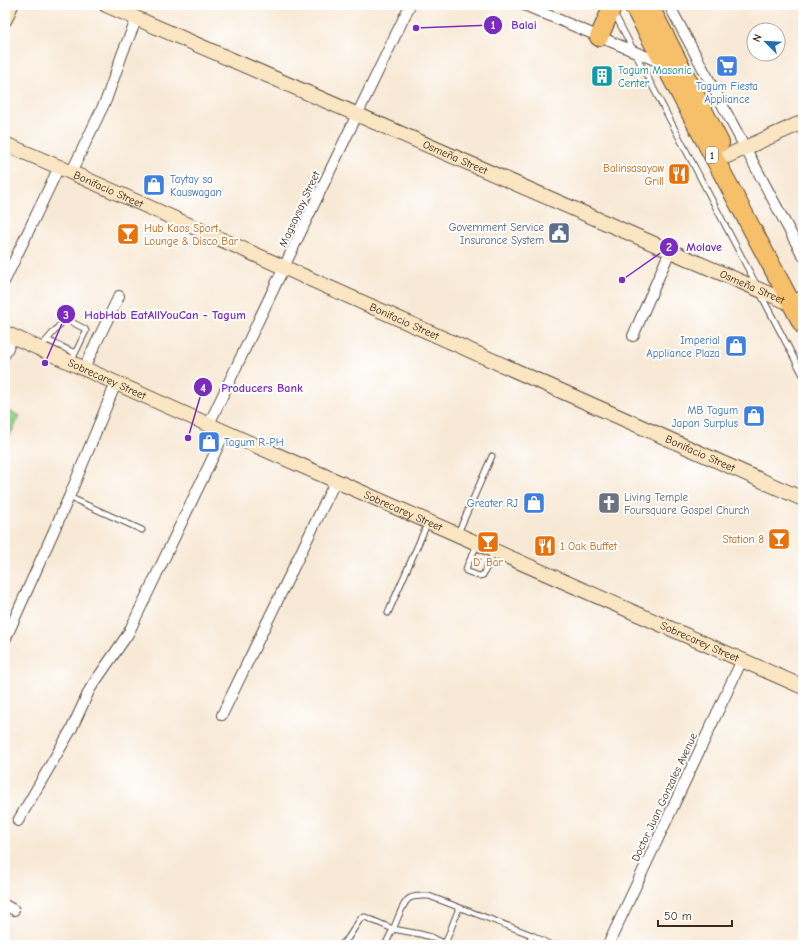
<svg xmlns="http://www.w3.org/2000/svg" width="808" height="950" font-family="'Comic Neue',sans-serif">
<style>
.grass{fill:url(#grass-dots);stroke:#627b52}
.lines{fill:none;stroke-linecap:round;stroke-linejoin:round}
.lane-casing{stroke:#57473a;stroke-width:7}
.street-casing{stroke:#57473a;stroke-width:12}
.secondary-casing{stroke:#57473a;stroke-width:16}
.highway-casing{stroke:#57473a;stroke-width:20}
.lane{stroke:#fff;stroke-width:5}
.street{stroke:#fff;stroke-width:10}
.secondary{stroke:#fbe6c4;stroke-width:14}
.highway{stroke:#f6c06b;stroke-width:18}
.labels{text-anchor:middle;stroke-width:4;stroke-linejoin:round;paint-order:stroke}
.shield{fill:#fff;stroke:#766a62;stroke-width:1}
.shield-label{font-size:10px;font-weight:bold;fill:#3b2a1e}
.culture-label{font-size:11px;fill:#0d838f;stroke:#fff;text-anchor:start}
.shop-label{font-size:11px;fill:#366cbe;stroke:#fff;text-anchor:end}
.street-label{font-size:11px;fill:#3b2a1e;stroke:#fff}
.food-label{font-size:11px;fill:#c56008;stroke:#fff;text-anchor:end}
.service-label{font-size:11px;fill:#4e5e75;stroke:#fff;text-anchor:end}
.worship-label{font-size:11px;fill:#5b616d;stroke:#fff;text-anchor:start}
.leader{fill:none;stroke:#7b2cbf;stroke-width:1.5}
.callout-dot{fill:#7b2cbf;stroke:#fff;stroke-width:1.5}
.mark-label{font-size:12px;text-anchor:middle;font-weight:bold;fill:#fff}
.callout-label{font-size:12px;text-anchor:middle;font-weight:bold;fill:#7b2cbf;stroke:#fff;stroke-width:4;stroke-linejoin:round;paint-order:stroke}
</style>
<defs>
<pattern id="grass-dots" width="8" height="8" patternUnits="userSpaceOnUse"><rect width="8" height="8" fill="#89cc85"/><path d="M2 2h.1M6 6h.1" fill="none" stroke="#77af72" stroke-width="1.8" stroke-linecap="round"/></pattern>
</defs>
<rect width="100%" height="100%" fill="#fff"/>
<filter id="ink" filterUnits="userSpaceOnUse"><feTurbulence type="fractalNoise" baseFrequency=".025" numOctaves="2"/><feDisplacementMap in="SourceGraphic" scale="8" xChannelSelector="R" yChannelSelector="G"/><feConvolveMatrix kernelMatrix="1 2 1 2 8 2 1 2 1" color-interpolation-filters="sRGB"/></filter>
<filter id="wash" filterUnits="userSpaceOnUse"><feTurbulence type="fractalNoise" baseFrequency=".012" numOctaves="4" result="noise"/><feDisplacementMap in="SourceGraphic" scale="16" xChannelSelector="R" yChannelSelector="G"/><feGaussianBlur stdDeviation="0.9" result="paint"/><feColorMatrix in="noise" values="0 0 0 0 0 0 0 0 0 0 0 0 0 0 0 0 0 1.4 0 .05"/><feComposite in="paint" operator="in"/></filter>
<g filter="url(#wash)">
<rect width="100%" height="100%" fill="#f8e9d6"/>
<!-- grass -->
<path class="grass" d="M5 409 20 416 5 445Z"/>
</g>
<g filter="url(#ink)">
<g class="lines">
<!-- lane casing -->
<g class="lane-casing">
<path id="lane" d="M614 13 757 286
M761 295 803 375
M47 340 75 353
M40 348 64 320 66 319 85 329 86 331 71 362
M69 497 142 530
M458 533 492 456
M477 545 467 566 466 571 479 576 483 575 494 552
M388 613 428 522
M445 944 459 908
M341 945 348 938 361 918 365 917 393 929C397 922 403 901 410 898 416 895 423 896 429 896L532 935 551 945
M385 945 393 929 420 934 431 937 448 945
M527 945 532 935"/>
</g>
<!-- street casing -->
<g class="street-casing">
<path id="street" d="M524 5 664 64
M669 5 803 256
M71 173 106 100 123 52 137 18
M5 280 59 167
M633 336 670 251
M5 354 13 337
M84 368 119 296
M209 424C276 285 342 144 410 5
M5 640 69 497 116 383
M222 715 336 480
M18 821 72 728 90 689 128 634 225 432
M5 905 14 910
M608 945 742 660"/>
</g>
<!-- secondary casing -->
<g class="secondary-casing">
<g id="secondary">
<path id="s1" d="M106 5 792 304 803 298"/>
<path d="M5 19 11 5"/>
<path id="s2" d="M5 144 59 167 803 499"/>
<path d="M727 156 803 122"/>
<path id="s3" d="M5 333 225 432 803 687"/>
</g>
</g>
<!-- highway casing -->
<g class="highway-casing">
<path id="highway" d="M633 5 803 325
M649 5 720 143
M599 37 613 5"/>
</g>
<!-- lane -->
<use href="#lane" class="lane"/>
<!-- street -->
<use href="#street" class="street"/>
<!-- secondary -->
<use href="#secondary" class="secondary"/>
<!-- highway -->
<use href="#highway" class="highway"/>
</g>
</g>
<!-- icons -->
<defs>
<g id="supermarket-square" transform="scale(1.15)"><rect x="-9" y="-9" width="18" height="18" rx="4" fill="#3f7fe0" stroke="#fff"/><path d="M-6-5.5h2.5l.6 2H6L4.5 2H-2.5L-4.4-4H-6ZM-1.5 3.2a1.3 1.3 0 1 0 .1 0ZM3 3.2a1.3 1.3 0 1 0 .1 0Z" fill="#fff"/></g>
<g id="building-square" transform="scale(1.15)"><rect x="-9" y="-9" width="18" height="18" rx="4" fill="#0f9aa8" stroke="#fff"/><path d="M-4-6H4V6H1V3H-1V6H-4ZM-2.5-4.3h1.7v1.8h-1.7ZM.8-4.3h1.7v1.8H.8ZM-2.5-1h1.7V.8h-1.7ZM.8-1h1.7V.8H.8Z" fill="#fff"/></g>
<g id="restaurant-square" transform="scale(1.15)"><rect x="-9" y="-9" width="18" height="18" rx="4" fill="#e8710a" stroke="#fff"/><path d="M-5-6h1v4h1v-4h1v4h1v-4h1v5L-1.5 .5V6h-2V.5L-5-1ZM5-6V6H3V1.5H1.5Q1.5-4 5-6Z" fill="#fff"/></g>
<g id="shop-square" transform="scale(1.15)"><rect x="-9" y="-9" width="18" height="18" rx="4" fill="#3f7fe0" stroke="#fff"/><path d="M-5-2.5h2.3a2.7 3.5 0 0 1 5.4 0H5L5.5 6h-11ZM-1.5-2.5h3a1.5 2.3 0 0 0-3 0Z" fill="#fff"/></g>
<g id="civic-square" transform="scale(1.15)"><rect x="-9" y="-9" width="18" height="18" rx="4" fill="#5c6f8a" stroke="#fff"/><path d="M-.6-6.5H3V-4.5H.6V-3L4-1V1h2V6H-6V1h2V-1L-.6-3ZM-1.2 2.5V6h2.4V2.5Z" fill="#fff"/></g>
<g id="bar-square" transform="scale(1.15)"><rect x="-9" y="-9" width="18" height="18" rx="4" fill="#e8710a" stroke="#fff"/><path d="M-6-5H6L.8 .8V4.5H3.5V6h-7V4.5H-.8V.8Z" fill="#fff"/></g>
<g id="church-square" transform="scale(1.15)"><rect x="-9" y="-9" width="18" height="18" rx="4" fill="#6b7280" stroke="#fff"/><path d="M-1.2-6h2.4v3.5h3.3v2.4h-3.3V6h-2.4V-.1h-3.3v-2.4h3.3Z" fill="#fff"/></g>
</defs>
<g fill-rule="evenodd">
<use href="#supermarket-square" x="727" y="66"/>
<use href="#building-square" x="602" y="76"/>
<use href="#restaurant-square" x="679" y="174"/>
<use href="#shop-square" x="154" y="185"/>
<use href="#civic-square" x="559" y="233"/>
<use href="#bar-square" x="128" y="234"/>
<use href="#shop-square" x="736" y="346"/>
<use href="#shop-square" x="754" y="416"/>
<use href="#shop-square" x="209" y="442"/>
<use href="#shop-square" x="534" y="503"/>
<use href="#church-square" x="609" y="503"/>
<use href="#bar-square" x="779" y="539"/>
<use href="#bar-square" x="488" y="542"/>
<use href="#restaurant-square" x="545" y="546"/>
</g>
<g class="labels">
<!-- shield labels -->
<rect class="shield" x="706" y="147" width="12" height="16" rx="3"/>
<g class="shield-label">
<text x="712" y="159">1</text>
</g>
<!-- culture labels -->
<g class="culture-label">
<text x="618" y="74">Tagum Masonic<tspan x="618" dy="13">Center</tspan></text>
</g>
<!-- shop labels -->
<g class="shop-label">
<text x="727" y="90" text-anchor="middle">Tagum Fiesta<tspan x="727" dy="13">Appliance</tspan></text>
<text x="170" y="183" text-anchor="start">Taytay sa<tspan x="170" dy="13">Kauswagan</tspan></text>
<text x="720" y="344">Imperial<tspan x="720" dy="13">Appliance Plaza</tspan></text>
<text x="738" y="414">MB Tagum<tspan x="738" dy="13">Japan Surplus</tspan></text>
<text x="224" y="446" text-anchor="start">Tagum R-PH</text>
<text x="518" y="507">Greater RJ</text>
</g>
<!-- street labels -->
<g class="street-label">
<text dy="4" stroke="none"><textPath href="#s1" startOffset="381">Osmeña Street</textPath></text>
<text dy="4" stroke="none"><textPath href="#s2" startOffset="113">Bonifacio Street</textPath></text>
<text transform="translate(299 209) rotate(-65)" y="4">Magsaysay Street</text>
<text dy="4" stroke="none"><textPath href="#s1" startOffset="705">Osmeña Street</textPath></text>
<text dy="4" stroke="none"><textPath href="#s2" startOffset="437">Bonifacio Street</textPath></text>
<text dy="4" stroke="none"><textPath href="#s3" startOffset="112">Sobrecarey Street</textPath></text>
<text dy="4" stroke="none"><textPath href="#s2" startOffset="761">Bonifacio Street</textPath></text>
<text dy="4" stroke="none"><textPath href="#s3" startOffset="436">Sobrecarey Street</textPath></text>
<text dy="4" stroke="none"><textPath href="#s3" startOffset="760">Sobrecarey Street</textPath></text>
<text transform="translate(664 797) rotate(-65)" y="4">Doctor Juan Gonzales Avenue</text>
</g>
<!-- food labels -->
<g class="food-label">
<text x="664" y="172">Balinsasayaw<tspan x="664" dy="13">Grill</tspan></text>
<text x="144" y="232" text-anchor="start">Hub Kaos Sport<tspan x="144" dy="13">Lounge &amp; Disco Bar</tspan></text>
<text x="764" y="543">Station 8</text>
<text x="560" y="550" text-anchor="start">1 Oak Buffet</text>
<text x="488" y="566" text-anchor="middle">D' Bar</text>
</g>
<!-- service labels -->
<g class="service-label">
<text x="544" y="231">Government Service<tspan x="544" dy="13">Insurance System</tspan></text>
</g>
<!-- worship labels -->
<g class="worship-label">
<text x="624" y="501">Living Temple<tspan x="624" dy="13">Foursquare Gospel Church</tspan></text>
</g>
</g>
<!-- callouts -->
<path class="leader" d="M416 28L493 25M622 280L669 247M45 363L66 314M188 438L203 387"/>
<g class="callout-dot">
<circle cx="416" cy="28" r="4"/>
<circle cx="622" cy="280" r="4"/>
<circle cx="45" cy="363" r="4"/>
<circle cx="188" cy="438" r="4"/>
<circle cx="493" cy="25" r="10"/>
<circle cx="669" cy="247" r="10"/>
<circle cx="66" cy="314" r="10"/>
<circle cx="203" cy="387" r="10"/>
</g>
<g class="mark-label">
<text x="493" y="29">1</text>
<text x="669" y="251">2</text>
<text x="66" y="319">3</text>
<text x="203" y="392">4</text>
</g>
<g class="callout-label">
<text x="524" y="29">Balai</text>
<text x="704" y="251">Molave</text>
<text x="165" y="319">HabHab EatAllYouCan - Tagum</text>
<text x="262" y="392">Producers Bank</text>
</g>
<!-- margin -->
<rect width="808" height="950" fill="none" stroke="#fff" stroke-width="20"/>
<!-- north arrow -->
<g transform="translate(766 42) rotate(294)"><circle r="19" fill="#ffffff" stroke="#b1aaa5"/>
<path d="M0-3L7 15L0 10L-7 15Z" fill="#1f6fb2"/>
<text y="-6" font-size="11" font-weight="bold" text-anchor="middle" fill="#3b2a1e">N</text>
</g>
<!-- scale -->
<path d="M658 920v6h74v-6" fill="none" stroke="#3b2a1e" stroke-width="2"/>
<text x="664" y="920" font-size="12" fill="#3b2a1e" stroke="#ffffff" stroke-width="3" paint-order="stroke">50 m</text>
</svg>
